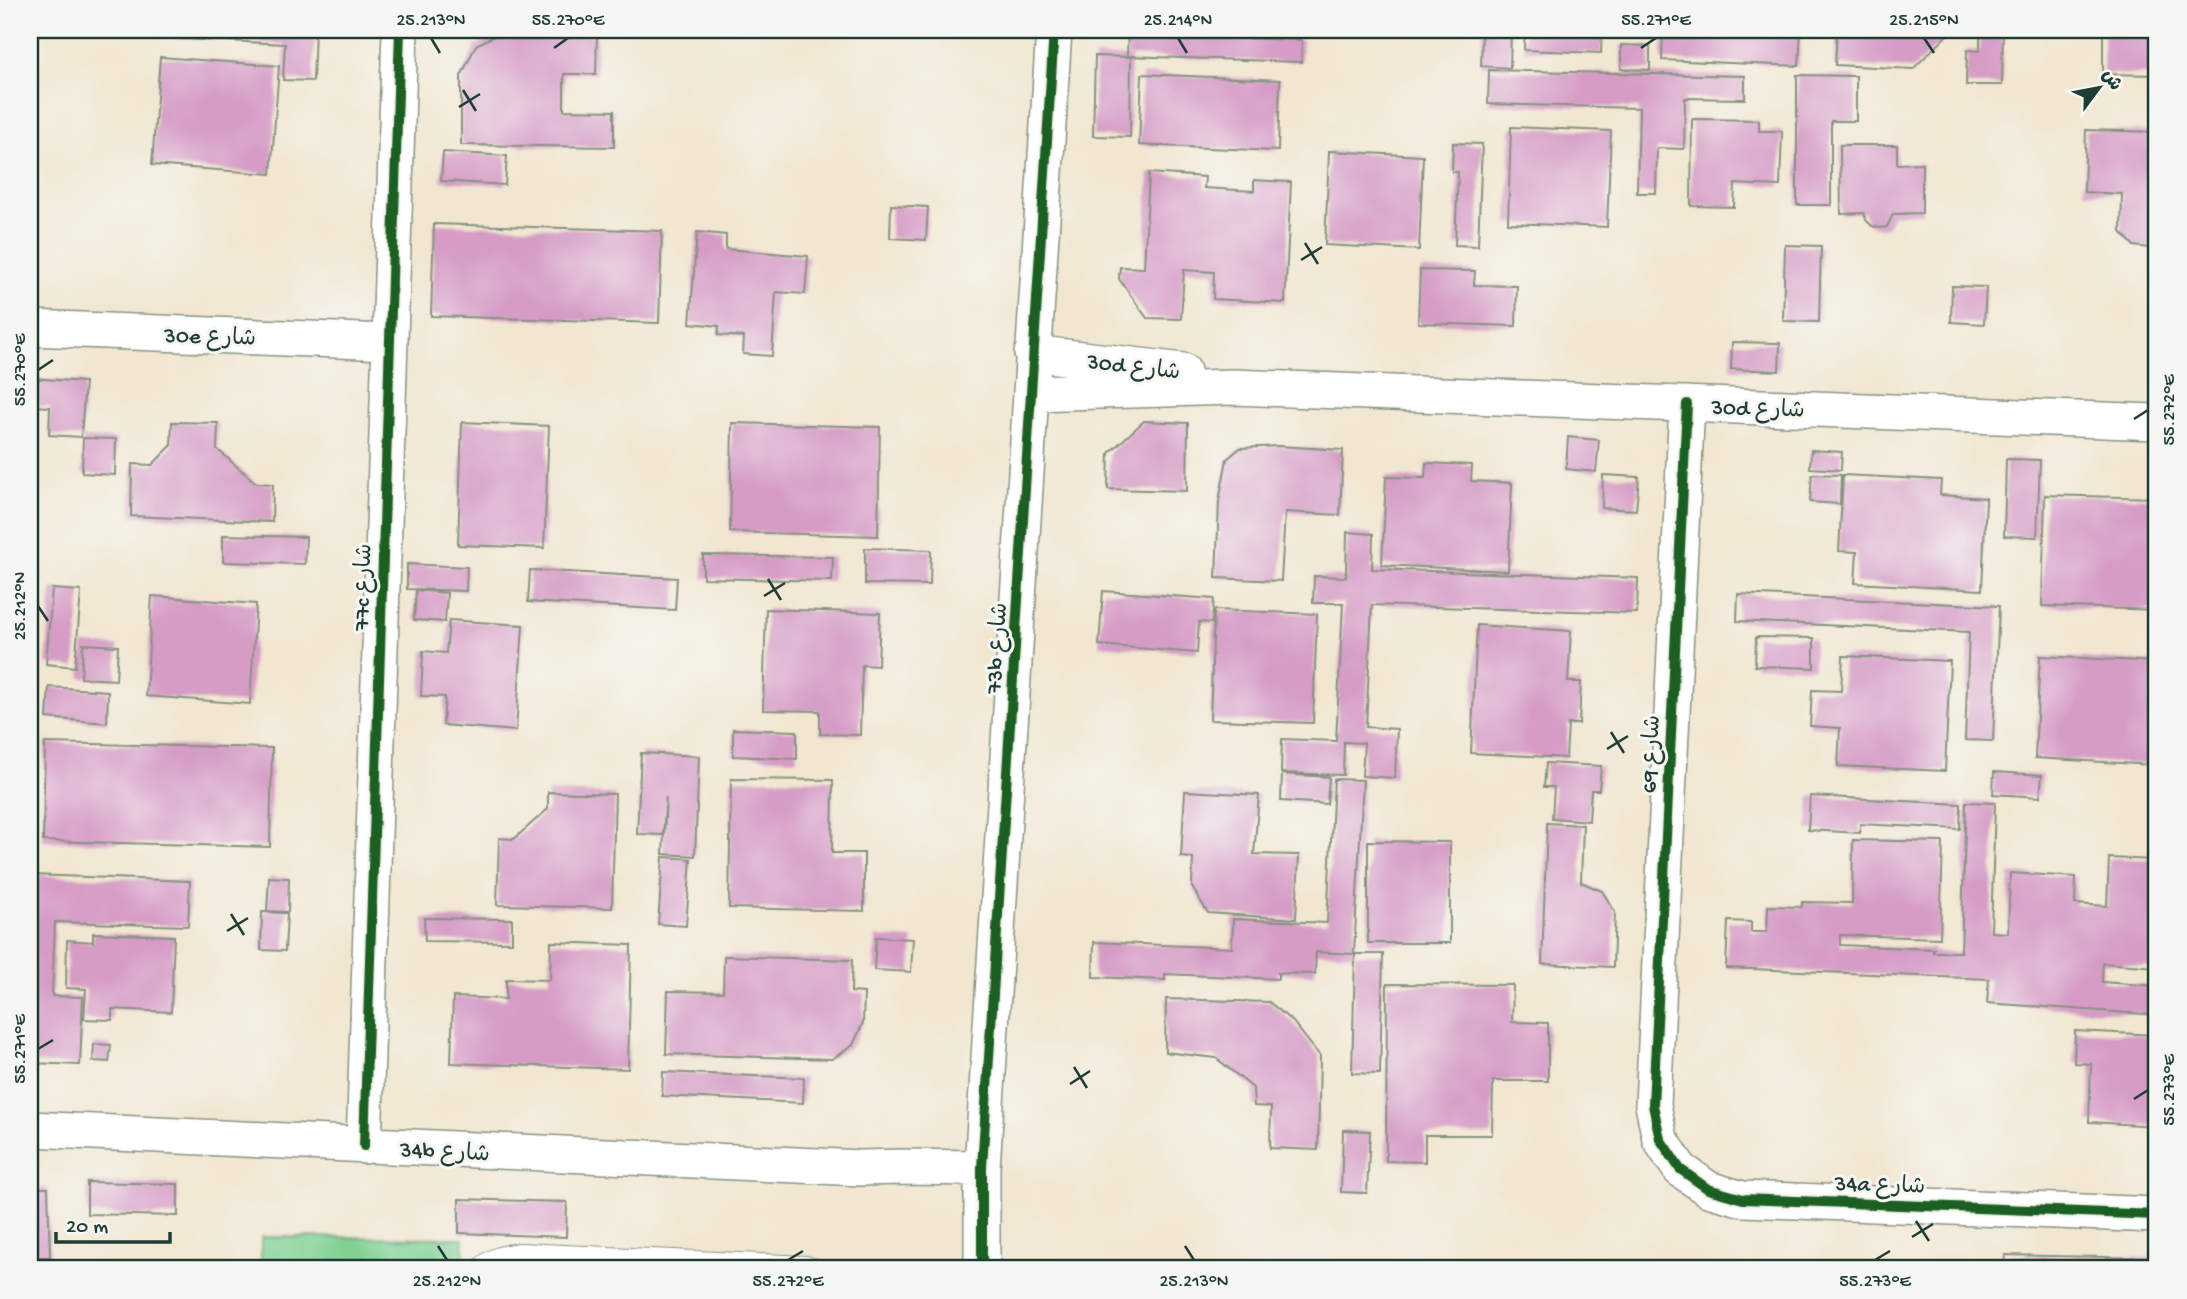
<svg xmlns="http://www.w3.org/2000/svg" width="2187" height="1299" font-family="'Gochi Hand','Playpen Sans Arabic',sans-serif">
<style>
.green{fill:#7fd091;stroke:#4f8662;stroke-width:2}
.building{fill:#d69cc6}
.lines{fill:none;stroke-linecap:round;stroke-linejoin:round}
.lane-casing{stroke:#889282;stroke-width:20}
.street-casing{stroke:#889282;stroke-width:38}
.lane{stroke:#fff;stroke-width:18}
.street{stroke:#fff;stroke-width:35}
.cycleway-casing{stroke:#f6f6f2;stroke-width:15}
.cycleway{stroke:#1b5e20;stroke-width:10}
.ticks{fill:none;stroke:#1f3d34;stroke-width:2.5}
.labels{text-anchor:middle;stroke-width:6;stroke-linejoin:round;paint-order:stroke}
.street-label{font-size:23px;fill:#1f3d34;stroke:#f6f6f2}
.neatline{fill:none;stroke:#1f3d34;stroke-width:2.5}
.ticks-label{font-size:18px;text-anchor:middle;fill:#1f3d34}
</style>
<rect width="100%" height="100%" fill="#f6f6f2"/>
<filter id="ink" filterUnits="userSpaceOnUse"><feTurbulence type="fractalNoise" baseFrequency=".0143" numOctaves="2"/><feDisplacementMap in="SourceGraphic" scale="14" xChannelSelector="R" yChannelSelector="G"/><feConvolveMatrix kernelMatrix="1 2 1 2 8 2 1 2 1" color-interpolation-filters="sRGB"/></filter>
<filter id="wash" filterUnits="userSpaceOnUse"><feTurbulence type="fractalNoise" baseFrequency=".00686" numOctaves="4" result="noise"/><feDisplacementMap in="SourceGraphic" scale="28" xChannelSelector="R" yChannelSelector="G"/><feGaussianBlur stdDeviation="1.57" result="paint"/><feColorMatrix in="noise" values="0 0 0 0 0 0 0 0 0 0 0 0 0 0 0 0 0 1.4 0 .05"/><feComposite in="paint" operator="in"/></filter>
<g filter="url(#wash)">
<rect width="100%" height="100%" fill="#f1e6d0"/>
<!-- green -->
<path class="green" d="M261 1237 463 1238 464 1269H261Z"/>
<g id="blocks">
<!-- building -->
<path class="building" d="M151 30H315L313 81 283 80 285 44 151 37Z
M1128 30H1165V36L1302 40 1301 62 1127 56Z
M1482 30H1511L1510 68 1481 66Z
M1525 30H1602L1601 53 1524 50Z
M1663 30H1801L1799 66 1662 60Z
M1837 30H1952L1913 69 1835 65Z
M1980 30H2003L2002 85H1966L1967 50 1980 51Z
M2103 30H2157V75L2103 74Z
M498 34 597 35 596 74H564V110L614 111V147L461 145V76L476 45Z
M1621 45 1650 46V70L1621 69Z
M1095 56 1131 57 1130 137 1093 136Z
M160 57 279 66 271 174 152 165Z
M1489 70 1745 76V99L1685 98 1684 149 1657 148 1656 193H1637L1639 108 1488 104Z
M1142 74 1280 80 1278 151 1139 145Z
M1797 75 1856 76V121H1831V205H1797Z
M1692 119 1759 120V131H1782L1780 186 1735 184 1734 207 1691 206Z
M1511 127 1611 131 1607 227 1508 223Z
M2086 130 2157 132V242L2149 248 2134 246 2121 232 2122 194 2084 192Z
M1453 143 1482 144 1478 246 1455 245 1458 172H1452Z
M1840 145H1897V164L1922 163V213L1893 214 1887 227 1880 228 1872 226 1866 220 1864 213 1841 214Z
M1329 151 1423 156 1419 250 1325 245Z
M443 152 507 156 505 185 441 181Z
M1149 173 1205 177 1204 188 1254 191V180L1291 182 1285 303 1213 299 1214 272 1184 270 1181 319 1147 318 1119 279 1120 267 1144 268Z
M891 205 928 207 926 240 890 238Z
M434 224 662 231 659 323 431 316Z
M697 232 726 235V249L808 256 805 294 776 292 772 356 743 354 744 337 718 335 719 326 690 323Z
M1785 245 1821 246 1819 322 1783 321Z
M1420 270 1475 271 1474 285 1517 286 1516 326 1418 323Z
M1952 286 1986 287 1984 324 1951 322Z
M1732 342 1780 343 1779 371 1731 369Z
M30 378 85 382 81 437 49 435 50 407 30 406Z
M1144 421 1188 423 1187 491 1108 489 1109 453Z
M172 422 218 423 217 449 256 483 273 484 272 522 131 516 132 464 152 465 171 446Z
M462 422 549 426 544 548 458 545Z
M732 423 880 427 878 536 730 532Z
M1568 437 1599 440 1596 472 1566 469Z
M83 438 116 439 115 475 82 473Z
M1279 446 1343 450 1340 515 1285 512 1281 581 1216 578 1219 501 1227 459 1240 448Z
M1811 450 1842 452 1841 470 1810 468Z
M2006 459 2040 460 2037 537 2004 536Z
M1426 463 1472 465 1471 481 1512 483 1508 571 1382 565 1386 477 1425 478Z
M1812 474 1841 475 1840 504 1810 502Z
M1603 475 1639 477 1636 510 1602 508Z
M1843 475 1941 480 1940 495 1986 498 1982 590 1855 583 1857 552 1839 551Z
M2045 495 2157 498V610L2042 606Z
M1347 532 1373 534 1372 569 1638 578 1637 613 1372 605 1366 727 1397 729 1395 778 1362 776 1364 743 1344 742 1343 775 1281 773 1282 739 1336 741 1343 603H1313L1314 576 1346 577Z
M223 535 306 537 305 564 223 562Z
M865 548 931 550 930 585 865 584Z
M703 555 833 557 832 581 703 578Z
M407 564 467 567 466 591 407 589Z
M530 570 677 578 675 610 528 602Z
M52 589 81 591 75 667 46 664Z
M416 590 447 593 445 622 414 620Z
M1103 591 1214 599 1212 623 1199 622 1197 653 1099 645Z
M1738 594 1999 606 1993 741 1965 740 1969 632 1737 621Z
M152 596 256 604 250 704 146 696Z
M766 609 880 613 878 666 862 665 860 735 820 734V711L763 710Z
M1214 610 1317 614 1313 723 1210 720Z
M449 620 523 625 516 731 443 725 445 697 421 696 423 651 446 653Z
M1477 625 1571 631 1568 682H1581L1579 724H1568L1566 758 1471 753Z
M1756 637 1814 638V668L1755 666Z
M83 644 118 646 116 680 81 678Z
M1843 656 1950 661 1945 771 1838 766 1840 728 1810 726 1812 690 1841 691Z
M2040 656 2157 662 2154 765 2035 758Z
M49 687 108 691 107 723 47 718Z
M30 703H39L38 723 30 722Z
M733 729 797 731V759L733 756Z
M45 743 272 748 270 847 43 841Z
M641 753 699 756 695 856 663 854 666 797 663 835 637 834Z
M1546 763 1601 766 1599 790H1591L1589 821 1552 818 1554 787H1544Z
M1994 772 2042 775 2040 797 1993 794Z
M1282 774 1329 777 1327 804 1281 801Z
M731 779 833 780 832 853H864V911L729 908Z
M1334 779 1363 780 1354 954 1316 952 1315 974 1278 973V979L1165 974V980L1093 977 1094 942 1232 948 1233 919 1327 923Z
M1185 791 1259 795 1254 854 1299 855 1296 919 1208 913 1192 887 1193 858 1181 857Z
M548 792 615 794 612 908 497 905 499 838 514 839 548 809Z
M1810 796 1961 804 1960 829 1860 824V833L1808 830Z
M1966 802 1995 803 1991 932 2008 933 2010 873 2076 877 2075 904 2107 906 2109 858 2156 860 2154 898H2157V967L2103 963 2102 982 2157 986V1015L1987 1003 1989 979 1726 968 1728 921 1751 922V932H1767L1768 906 1802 907V902L1852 903 1853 840 1943 842 1940 938 1840 935V945L1934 949 1933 952H1961Z
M1547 823 1583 825 1581 882 1602 891 1615 912 1613 967 1542 964Z
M1368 841 1450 842V943H1368Z
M663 857 691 859 686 926 658 924Z
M33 875 190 881 188 926 55 922 52 996 83 997 80 1065 30 1063Z
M269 877 289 878 288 912 267 911Z
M262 912 287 913 285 951 261 950Z
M424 918 512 919V942L425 941Z
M93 933 174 936 171 1012 112 1009V1020L84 1019 86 989 66 988 67 940 93 942Z
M876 937 913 939 911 972 874 970Z
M551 942 631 945 628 1069 451 1063 453 997 506 999V979L550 980Z
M1355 954H1383L1380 1074 1352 1073Z
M724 956 852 960 851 992 864 993 863 1023 853 1045 832 1059 666 1054 668 991 723 992Z
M1387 984 1513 985 1512 1022 1548 1023V1081H1493L1492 1135H1425V1162L1386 1161Z
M1166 999 1269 1002 1293 1022 1320 1056 1318 1150 1270 1148 1271 1107 1254 1106 1253 1088 1216 1058 1165 1052Z
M2075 1031 2157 1035V1126L2089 1122 2091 1064 2074 1063Z
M94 1044 111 1045 109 1062 93 1061Z
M663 1072 804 1078 803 1103 662 1096Z
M1343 1130 1370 1131 1367 1193 1341 1192Z
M87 1182 178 1184V1216L87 1214Z
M30 1188H48L50 1257H30Z
M459 1199 567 1202 566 1237 459 1233Z
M2005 1255 2155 1258V1269H2004Z
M59 1262 60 1269H30V1263Z"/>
</g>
</g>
<g filter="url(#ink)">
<use href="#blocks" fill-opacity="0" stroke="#889282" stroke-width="2"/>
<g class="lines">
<!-- lane casing -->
<g class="lane-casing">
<path id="lane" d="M480 1269C490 1256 505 1254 521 1252L806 1265 819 1269"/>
</g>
<!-- street casing -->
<g class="street-casing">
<path id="street" d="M30 328 389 342
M1032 353 1183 371
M1031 393 1233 387 2157 422
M1687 404 1653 1105 1660 1139 1680 1169 1708 1189 1743 1199 2157 1215
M30 1129 861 1168 901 1167 982 1168
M364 1146 400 30
M982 1269V1168L1054 30"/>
</g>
<!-- lane -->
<use href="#lane" class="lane"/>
<!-- street -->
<use href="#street" class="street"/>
<!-- cycleway casing -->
<g class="cycleway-casing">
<path id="cycleway" d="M1687 404 1653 1105 1660 1139 1680 1169 1708 1189 1743 1199 2157 1215
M364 1146 400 30
M982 1269V1168L1054 30"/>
</g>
<!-- cycleway -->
<use href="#cycleway" class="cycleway"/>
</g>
</g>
<!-- ticks -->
<path class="ticks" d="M431 38 440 53M1178 38 1187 53M1924 38 1934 53M554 48 568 38M1641 48 1656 38M463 90 476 111M459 107 480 94M1305 243 1318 264M1301 260 1322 247M38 370 53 360M2134 419 2148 410M768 579 781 600M764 596 785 583M38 606 48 621M1611 732 1624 753M1607 749 1628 736M231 914 244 935M227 931 248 918M38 1049 53 1040M1074 1067 1087 1088M1070 1084 1090 1071M2134 1099 2148 1090M1916 1221 1929 1241M1912 1237 1933 1224M438 1246 447 1260M1185 1246 1194 1260M788 1260 803 1251M1875 1260 1890 1251"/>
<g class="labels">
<!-- street labels -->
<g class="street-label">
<text transform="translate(210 335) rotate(2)" y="8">30e شارع</text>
<text transform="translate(1134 365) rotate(7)" y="8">30d شارع</text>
<text transform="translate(1758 407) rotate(2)" y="8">30d شارع</text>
<text transform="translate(361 587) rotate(-88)" y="8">77c شارع</text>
<text transform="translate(995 648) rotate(-86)" y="8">73b شارع</text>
<text transform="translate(1649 754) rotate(-87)" y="8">شارع 69</text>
<text transform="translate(445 1150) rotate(3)" y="8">34b شارع</text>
<text transform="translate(1880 1183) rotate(2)" y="8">34a شارع</text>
</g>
</g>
<!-- margin -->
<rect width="2187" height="1299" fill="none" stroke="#f6f6f2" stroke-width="77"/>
<!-- north arrow -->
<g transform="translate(2099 88) rotate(58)" stroke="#f6f6f2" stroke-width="5" paint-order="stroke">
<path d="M0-5L12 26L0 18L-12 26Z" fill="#1f3d34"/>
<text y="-10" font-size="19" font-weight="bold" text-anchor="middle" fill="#1f3d34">ش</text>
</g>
<!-- scale -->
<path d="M56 1232v10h114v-10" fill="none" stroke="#1f3d34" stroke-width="3.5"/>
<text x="66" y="1232" font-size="21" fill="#1f3d34" stroke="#f6f6f2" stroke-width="5" paint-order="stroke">20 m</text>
<rect x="38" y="38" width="2110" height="1222" class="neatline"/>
<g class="ticks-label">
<text x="431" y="25">25.213°N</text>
<text x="568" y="25">55.270°E</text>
<text x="1178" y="25">25.214°N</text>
<text x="1656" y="25">55.271°E</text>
<text x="1924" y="25">25.215°N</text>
<text transform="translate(19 370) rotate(-90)" y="6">55.270°E</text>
<text transform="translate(2168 410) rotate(-90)" y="6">55.272°E</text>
<text transform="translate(19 606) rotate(-90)" y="6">25.212°N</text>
<text transform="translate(19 1049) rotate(-90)" y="6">55.271°E</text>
<text transform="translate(2168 1090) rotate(-90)" y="6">55.273°E</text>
<text x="447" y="1286">25.212°N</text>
<text x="788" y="1286">55.272°E</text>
<text x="1194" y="1286">25.213°N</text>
<text x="1875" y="1286">55.273°E</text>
</g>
</svg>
